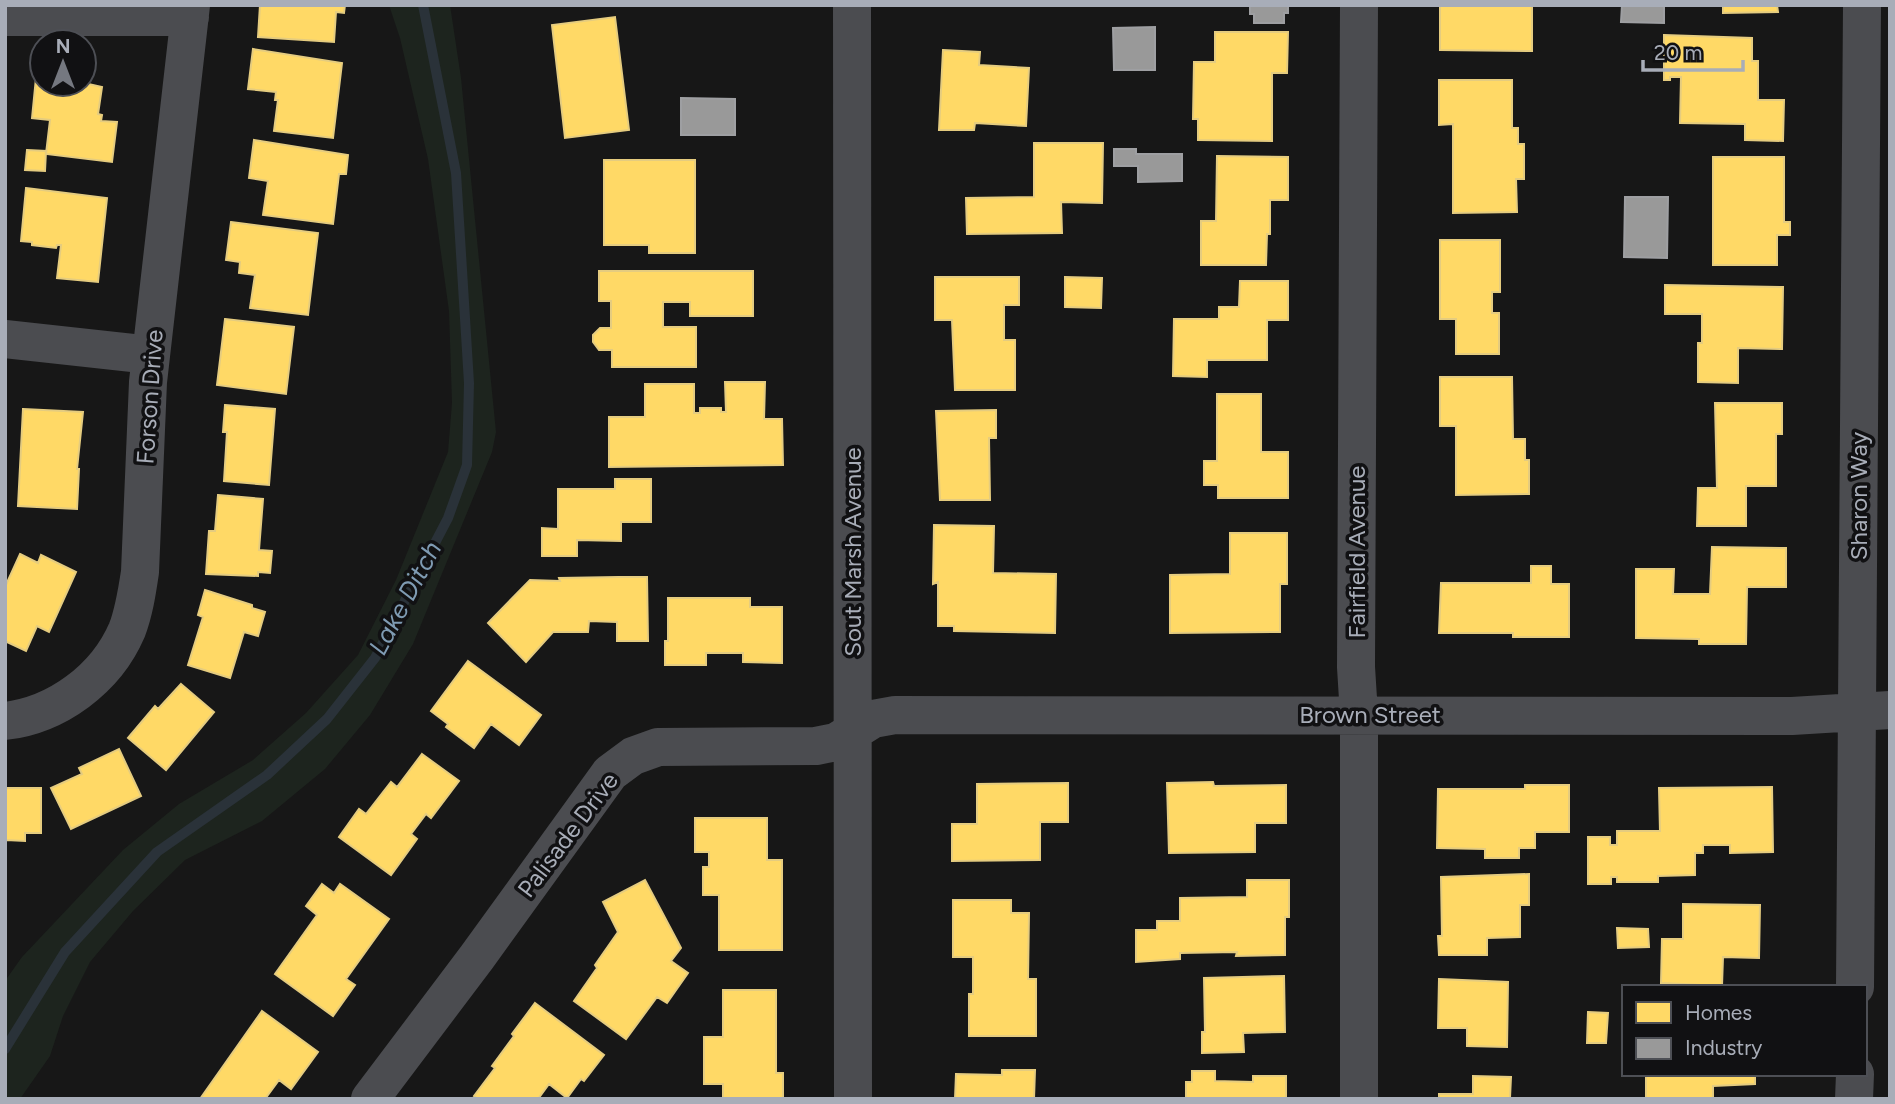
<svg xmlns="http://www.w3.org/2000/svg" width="1895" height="1104" font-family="Figtree,sans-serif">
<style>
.green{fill:#1d241e}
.homes{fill:#ffd966;stroke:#e5cc7f;stroke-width:2}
.industry{fill:#999;stroke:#9e9fa2;stroke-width:2}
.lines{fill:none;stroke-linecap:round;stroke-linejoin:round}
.stream{stroke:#2a3239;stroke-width:10}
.minor{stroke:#4b4c50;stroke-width:38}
.labels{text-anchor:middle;stroke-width:7;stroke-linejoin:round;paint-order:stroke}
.street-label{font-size:24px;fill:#a8adb8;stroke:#111113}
.water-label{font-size:26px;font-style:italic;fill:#7f9bb3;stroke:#111113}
</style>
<rect width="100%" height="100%" fill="#171717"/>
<!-- green -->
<path class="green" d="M389 5H450L461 78 496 432 492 452 413 644 370 715 325 769 262 821 185 860 133 911 90 962 63 1016 50 1056 20 1099H5V981L22 957 123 850 179 804 253 760 306 713 358 655 396 580 448 452 452 403 449 311 428 159 400 38Z"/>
<!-- homes -->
<path class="homes" d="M260 5H345L344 13 336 12 334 42 258 37Z
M1440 5H1532V51L1440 50Z
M1723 5H1777L1778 12 1723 13Z
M615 17 629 130 565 138 552 25Z
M1215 32H1288L1287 73H1272V141L1198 140V119H1193L1194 62H1215Z
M1664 35 1752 38V61H1758V100H1784L1783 141 1745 140V124L1680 123 1681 77H1670V80H1664Z
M253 49 342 63 333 138 274 131 278 100H275L276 92 248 89Z
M943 50 980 52 979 65 1029 68 1026 126 975 123 974 130H939Z
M36 78 42 79V84L84 83 102 87 98 114 102 115 101 121 117 122 112 162 46 154 50 120 32 118Z
M1439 80H1512V128H1518V144H1524V179H1516L1517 212 1453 213V124L1439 125Z
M254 140 348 155 346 174H339L333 224 263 215 268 181 249 178Z
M1034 143H1103L1102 203 1061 202 1062 233 967 234 966 198 1034 197Z
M27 150 46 151 45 171 25 170Z
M1217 156 1288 157V200H1270V234H1267L1266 265H1201V221H1216Z
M1713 157H1784V222H1790V235H1777V265H1713Z
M604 160H695V253H649V245H604Z
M26 188 107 198 98 282 57 278 61 245H57L56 248 32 245V242L21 241Z
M231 222 318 233 308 315 250 308 255 275 239 273 240 262 226 260Z
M1440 240H1500V292H1492V313H1499V354H1456V319H1440Z
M599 271H753V316H690V302H663V327H696V367H612V350H599L593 342V335L600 328H611V301H599Z
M935 277H1019V305H1004V340H1015V390H955L952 320H935Z
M1065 277 1102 278 1101 308 1065 307Z
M1240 281H1288V320H1267V360H1207V377L1173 376 1174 319H1219V307H1239Z
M1665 285 1783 287 1782 349 1738 348V383L1698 382V343H1702V314H1665Z
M225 319 294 327 286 394 217 385Z
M1440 377H1512L1513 439H1525V460H1529V494L1456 495V426H1440Z
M725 382H765L764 419H782L783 465 609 467V417H645V384H694V413H700V408H721V412H726Z
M1217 394H1261V452H1288V498H1218V485H1204V461H1217Z
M1715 403H1782V434H1776V486H1746V526H1697L1698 488H1717Z
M225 405 275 409 269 485 224 481 227 432H223Z
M23 409 83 412 77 469H79L77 509 18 506Z
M996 410V438H989L990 500H940L936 411Z
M615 479H651V522H621V541L577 540V556H542V528L558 529V489H615Z
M218 495 263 499 259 550 272 551 270 573 258 572V576L206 574 209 531H215Z
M934 525 994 526 993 573 1056 574 1055 633 954 631V626H938V582L933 584Z
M1230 533H1287V584H1280V632L1170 633V575L1230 574Z
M1712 547 1786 548V587H1747L1746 644H1699V639L1636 638V569H1674L1673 594H1710Z
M20 554 38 563 41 555 76 572 49 632 37 626 26 651 5 641V587Z
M1531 566H1551V584H1569V637H1513V633H1439L1441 583H1531Z
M618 577H647L648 641H617V622L589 621 588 632H553L526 662 488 623 530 580 560 581 559 578Z
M205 590 252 605V608L265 612 258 636 244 632 230 678 188 665 203 617 198 615Z
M668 598H750V607H782V663L743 662V653H706V665H665V641H668Z
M468 661 541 715 519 745 491 724 474 748 446 727 448 724 431 711Z
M181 684 214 712 166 770 128 738 155 706 158 709Z
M119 749 141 796 71 829 51 788 82 774 79 768Z
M422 754 459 781 431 818 426 814 411 834 417 839 391 875 339 837 359 809 366 814 391 782 397 787Z
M1213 782 1214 786 1286 785V823H1255V852L1169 853 1167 783Z
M1068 783V822H1040V860L952 861V824H977V784Z
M1525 785H1569V832H1535V848H1519V858H1485V849L1437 848 1438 789H1525Z
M1772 787 1773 852 1730 853V845H1703V853H1695V875L1658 876V882H1617V877H1611V884H1588V837H1610V845H1617V831H1660L1659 788Z
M5 788H41V833H25V841L6 840V877Z
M695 818H767V860H782V950H719V895H703V867H709V852H695Z
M1529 874V905H1520V937L1487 938V955H1439L1438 936H1442L1441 877Z
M645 880 681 948 671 961 688 973 667 1003 657 997 626 1039 574 1001 597 968 595 965 618 932 603 902Z
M1247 880H1289V917H1285V955L1236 956 1237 952 1180 953V959L1136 962V930H1157V921H1180V898L1247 897Z
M322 884 334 893 340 884 389 919 346 979 355 985 333 1016 275 974 317 915 306 906Z
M953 900H1011V913H1029L1028 979H1036V1036H969V994H973V957H953Z
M1683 904 1760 905 1759 958 1723 957 1722 986 1661 983 1662 939H1683Z
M1617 928 1648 929 1649 947 1618 948Z
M1284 976 1285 1032 1243 1033 1244 1052 1202 1053V1032H1205L1204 978Z
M1439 979 1508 982 1507 1047 1467 1046V1028H1438Z
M723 990H776V1073H783V1099H723V1084H704V1037H723Z
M535 1003 604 1055 584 1081 581 1079 567 1098 549 1084 538 1099H478L474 1096 495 1068 492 1066 514 1036 512 1034Z
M262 1011 318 1052 291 1089 279 1080 265 1099H200Z
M1588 1012 1608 1013 1606 1043H1587Z
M1002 1070H1035L1034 1099H955L956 1074 1002 1075Z
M1192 1071H1215V1081L1253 1082V1076H1286V1099H1186V1082H1192Z
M1646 1074H1755V1084L1713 1086V1099H1646Z
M1473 1076 1511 1077 1510 1098 1532 1099H1439V1094H1473Z"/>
<!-- industry -->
<path class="industry" d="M1250 5H1288V13H1284V23H1254V14H1250Z
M1622 5H1664V23L1621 22Z
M1155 27V70H1114L1113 28Z
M681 98 735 99V135H681Z
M1114 149H1136V154H1182V181L1138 182V166H1114Z
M1625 197H1668L1667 258 1624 257Z"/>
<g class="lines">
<!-- stream -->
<path class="stream" d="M5 1049 65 952 157 852 267 775 327 719 375 658 448 518 467 465 469 383 456 173 423 5"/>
<!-- minor -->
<path class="minor" d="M852 5 853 1099
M5 17H190
M5 339 151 355
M5 721C57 715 106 679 127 630 134 612 137 592 140 572L148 382 191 5
M1855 987 1862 5
M370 1099 477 957 610 773 633 756 658 747 816 746 836 742 873 719 895 715 1792 716 1890 710
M1359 1099V715L1356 667 1359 5
M1854 1099 1855 1074"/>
</g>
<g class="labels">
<!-- street labels -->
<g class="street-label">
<text transform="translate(150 397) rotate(-86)" y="8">Forson Drive</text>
<text transform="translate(1859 496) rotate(-90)" y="8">Sharon Way</text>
<text transform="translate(853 552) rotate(-90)" y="8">Sout Marsh Avenue</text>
<text transform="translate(1357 552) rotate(-90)" y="8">Fairfield Avenue</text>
<text x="1370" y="723">Brown Street</text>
<text transform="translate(568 835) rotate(-53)" y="8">Palisade Drive</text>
</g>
<!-- water labels -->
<g class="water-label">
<text transform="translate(405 598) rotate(-62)" y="9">Lake Ditch</text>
</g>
</g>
<!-- border -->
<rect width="1895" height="1104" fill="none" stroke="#a8adb8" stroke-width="14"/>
<!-- legend -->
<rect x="1622" y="985" width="245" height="91" fill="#111113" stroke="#4d4f55" stroke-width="2"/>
<rect x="1636" y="1002" width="35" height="21" fill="#ffd966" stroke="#4d4f55" stroke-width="2"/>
<text x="1685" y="1020" font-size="21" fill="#a8adb8">Homes</text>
<rect x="1636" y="1038" width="35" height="21" fill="#999999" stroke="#4d4f55" stroke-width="2"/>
<text x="1685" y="1055" font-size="21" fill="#a8adb8">Industry</text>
<!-- north arrow -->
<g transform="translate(63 63)"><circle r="33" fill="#111113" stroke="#4d4f55" stroke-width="2"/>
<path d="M0-5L12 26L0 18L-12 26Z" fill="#757880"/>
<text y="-10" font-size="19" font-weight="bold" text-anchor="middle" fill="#a8adb8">N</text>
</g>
<!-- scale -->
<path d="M1643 60v10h100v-10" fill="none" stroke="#a8adb8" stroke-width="3.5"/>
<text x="1654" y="60" font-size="21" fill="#a8adb8" stroke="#111113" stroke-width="5" paint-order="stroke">20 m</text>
</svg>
